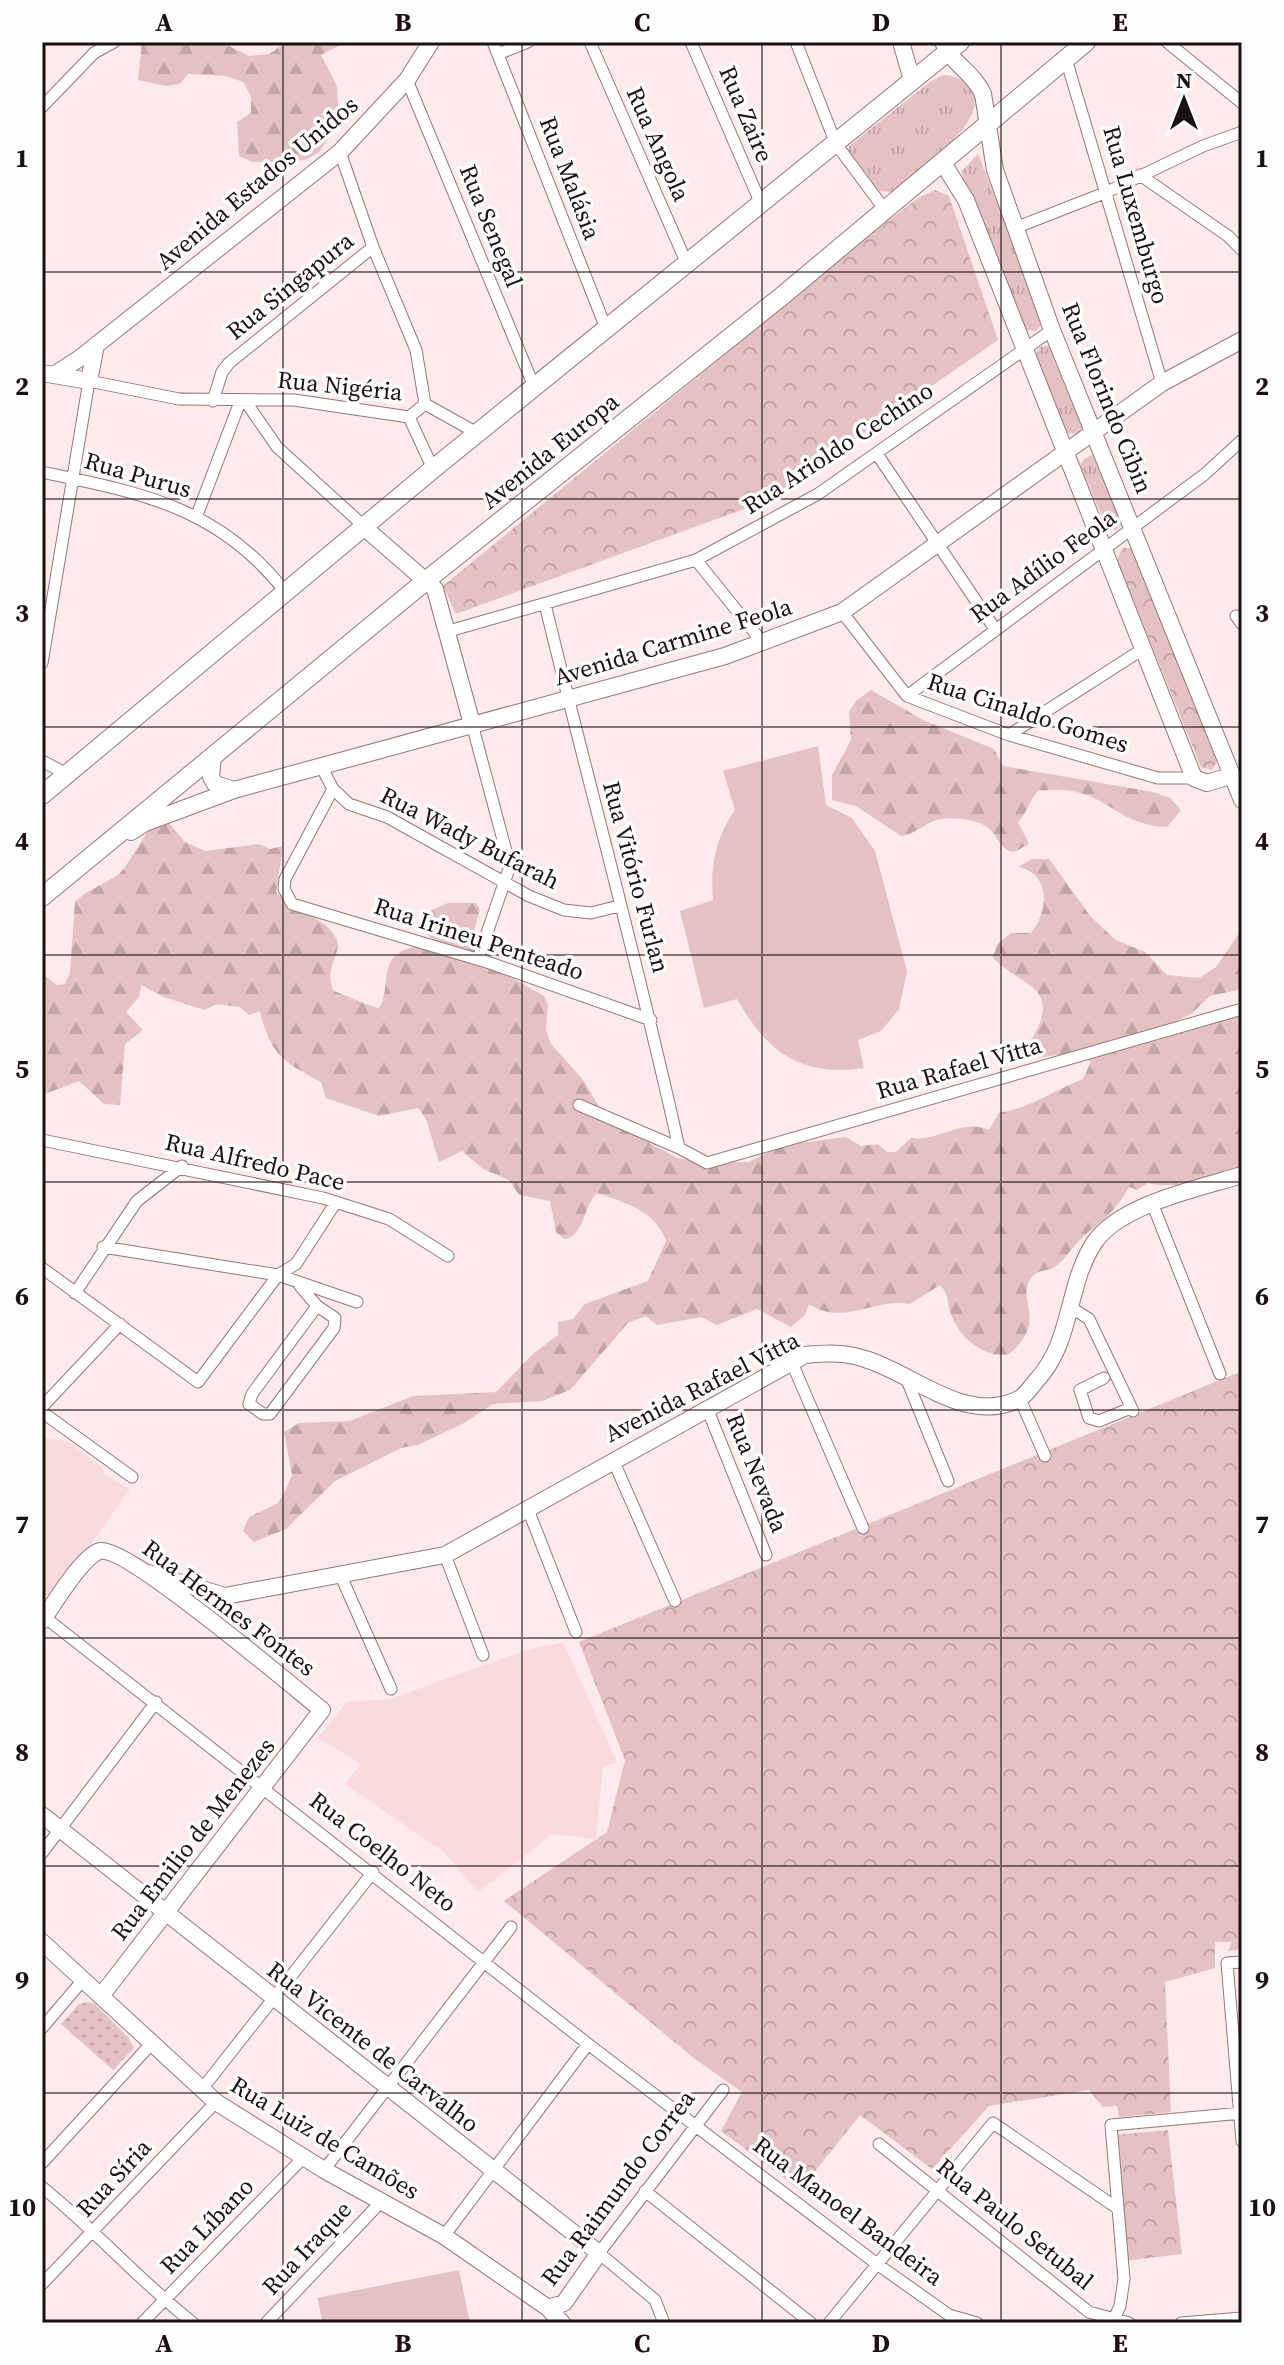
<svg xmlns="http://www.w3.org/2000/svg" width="1284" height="2365" font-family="'Source Serif 4',serif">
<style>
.built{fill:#fadadc}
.grass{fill:url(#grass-tufts)}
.forest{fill:url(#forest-firs)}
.park{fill:url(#park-crowns)}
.garden{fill:url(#garden-dots)}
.pitch{fill:#e4c1c2}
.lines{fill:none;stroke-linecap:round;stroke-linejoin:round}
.street-casing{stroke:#937879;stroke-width:13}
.secondary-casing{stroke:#937879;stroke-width:18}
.primary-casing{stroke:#937879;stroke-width:20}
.street{stroke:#fff;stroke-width:11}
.secondary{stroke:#fff;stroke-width:16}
.primary{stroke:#fff;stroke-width:18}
.grid{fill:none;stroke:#1b1112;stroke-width:2;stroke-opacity:0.55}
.labels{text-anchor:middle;stroke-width:7;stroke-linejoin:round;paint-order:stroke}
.street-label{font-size:24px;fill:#1b1112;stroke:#fdfdfd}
.neatline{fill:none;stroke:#1b1112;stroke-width:3}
.grid-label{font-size:26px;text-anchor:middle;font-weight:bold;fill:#1b1112}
</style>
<defs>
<pattern id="grass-tufts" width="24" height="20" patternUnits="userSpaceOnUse" patternTransform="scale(2)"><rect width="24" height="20" fill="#e4c1c2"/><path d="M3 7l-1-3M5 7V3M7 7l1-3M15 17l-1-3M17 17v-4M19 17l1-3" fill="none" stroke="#c3a5a6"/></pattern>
<pattern id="forest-firs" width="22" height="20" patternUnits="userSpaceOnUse" patternTransform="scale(2)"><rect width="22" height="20" fill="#e4c1c2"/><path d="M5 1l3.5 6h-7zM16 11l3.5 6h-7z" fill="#c3a5a6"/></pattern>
<pattern id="park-crowns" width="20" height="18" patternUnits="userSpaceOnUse" patternTransform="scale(2)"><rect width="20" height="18" fill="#e4c1c2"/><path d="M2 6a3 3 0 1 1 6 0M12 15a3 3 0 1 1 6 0" fill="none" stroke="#c3a5a6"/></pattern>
<pattern id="garden-dots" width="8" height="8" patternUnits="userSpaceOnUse" patternTransform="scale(2)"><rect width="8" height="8" fill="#e4c1c2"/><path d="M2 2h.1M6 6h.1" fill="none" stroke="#c3a5a6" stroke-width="1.8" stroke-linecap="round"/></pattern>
</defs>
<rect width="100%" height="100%" fill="#fdeaeb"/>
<!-- built -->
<path class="built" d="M42 1437 69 1442 102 1467 104 1474 130 1490 46 1605 42 1602Z
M563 1642 617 1762 603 1767 596 1839 552 1834 478 1892 444 1852 345 1784 361 1764 318 1738 347 1702 390 1699 523 1651Z"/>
<!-- grass -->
<path class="grass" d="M943 75C955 76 964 79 971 89 993 122 914 173 891 192L875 191 848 152 849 146 931 81Z
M978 154 1044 321 1036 331 1024 330 961 172Z
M1051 345 1084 426 1077 434 1067 433 1035 356 1040 347Z
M1094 454 1123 522 1116 530 1107 528 1080 465 1084 459Z"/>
<!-- forest -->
<path class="forest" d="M142 42H221L249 56 269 54 287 42H346L321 55 337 86 339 123 319 152 305 160 288 162H253L239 156 237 122 251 113V96L243 82 226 76 188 74 180 84 166 86 138 80Z
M871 690 923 720 994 749 1003 766 1153 792 1170 798 1181 810 1167 827C1122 826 1109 797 1072 791 1061 789 1050 791 1039 790 1028 801 1028 812 1018 822L1029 844 1014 852C1000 851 998 835 987 827 976 819 950 816 937 820 923 824 916 834 901 836L856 806 832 800V775L851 740 849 712 856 701Z
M155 820 167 821 185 842 205 851 259 844 270 849 283 846 276 892C292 912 324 915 336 938 344 952 322 969 334 991 343 994 374 1008 379 1008 392 988 377 960 407 949 417 945 428 947 438 943L420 929 423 914 448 903H476L480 910 473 934 477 952 502 972 544 996 548 1005 546 1029 551 1044 584 1081 602 1112 623 1128 677 1158 704 1163 749 1162 783 1145 846 1137 861 1146 878 1144 887 1152H896L911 1138C941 1142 960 1118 989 1130L999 1113C1028 1109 1054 1090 1083 1079L1091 1062 1077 1053 1032 1058 1029 1044C1065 986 1023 988 993 958L997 944 1011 933H1031C1049 911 1051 874 1018 867L1032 859H1049L1091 917 1116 940 1145 952 1167 975 1199 978 1216 967 1242 929V989L1210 996 1191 1014 1128 1045 1158 1040 1242 1014V1168C1216 1178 1175 1190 1148 1183L1137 1190 1129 1187C1111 1219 1103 1217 1079 1241 1071 1249 1063 1262 1053 1268 1045 1272 1038 1269 1031 1278 1015 1302 1050 1320 1008 1355 980 1357 956 1335 949 1308 947 1298 948 1293 940 1285L910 1304C874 1297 844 1327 809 1304L805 1315 791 1327 757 1309 717 1325 701 1317 657 1325 646 1316 628 1323 570 1390 542 1401 493 1404 464 1423 418 1445 401 1448 335 1481 286 1529 254 1542 243 1531 249 1517 278 1503 286 1489 292 1475 284 1432 299 1423 350 1421 413 1396 496 1392 534 1353 558 1335V1322L573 1319 585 1304 648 1281 666 1241C656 1211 626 1203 597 1193 583 1206 585 1236 564 1239L556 1232 550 1201 519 1195 509 1180 483 1169 462 1151 439 1162 426 1119 418 1108 379 1116 326 1098 321 1082C283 1062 270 1054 260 1011L249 1015 240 1007 218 1004 204 1010 164 997 141 985 139 997 126 1012 143 1030 125 1044 120 1105 104 1104 79 1081 42 1095V973L57 985 65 984 70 972 75 902C89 888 104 885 119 874 125 870 148 830 155 820Z"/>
<!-- park -->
<path class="park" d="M935 190 949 196 998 340 766 501 456 614 443 586 874 232 918 198Z
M1122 548H1132L1218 760 1212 770 1201 767 1117 560Z
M1242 1371V1949L1228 1951 1232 1942H1215V1968L1165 1982 1171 2112 1119 2117 1117 2106 1103 2107 1089 2090 989 2106 932 2169 860 2115 800 2190 721 2131 742 2092 695 2059 504 1901 607 1832 625 1760 579 1642Z
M1168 2130 1182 2254 1123 2261 1114 2135Z"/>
<!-- garden -->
<path class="garden" d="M87 2002 95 2004 128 2037 134 2048 113 2070 61 2024 79 2004Z"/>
<!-- pitch -->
<path class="pitch" d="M818 746 826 805 852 818 875 851 907 971 899 1009 881 1031 858 1040 864 1068C800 1077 768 1053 737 999L704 1008 680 911 713 900C710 867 715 838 735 810L723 771Z
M459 2270 470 2323H323L317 2298Z"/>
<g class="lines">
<!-- street casing -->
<g class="street-casing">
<path id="street" d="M493 42 607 331
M590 42 687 264
M691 42 761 204
M796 42 836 144 885 210
M1167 42 1242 103
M498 54 528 42
M1066 59 1162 383
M407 80 535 389
M42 107 94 53 114 42
M340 152 373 247 416 350 425 404
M1140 175 1228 236 1242 250
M1015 228 1107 192 1203 146 1242 132
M213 401 222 372 229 363 373 247
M246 402 277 447 366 528
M425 404 477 433
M409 417 433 469
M877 454 995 629
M42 472C143 493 221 508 287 594
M197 515 240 402
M696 560 763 643
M545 604C589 786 639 966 679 1148L707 1163 1242 1009
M842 612 907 696 1009 735 1158 778H1194
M1236 616 1242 624
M449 631 696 560 818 494 1052 330
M42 663 89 381 179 399 294 400 409 417 425 404
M907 696 1205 474 1242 440
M472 724 510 866 478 959
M1009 735 1143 649
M42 761 67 774
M321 766 333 789 349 804 387 817 529 896 564 910 591 913 619 906
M333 789 285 879 284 889 292 904 490 963 651 1020
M579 1105 679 1148
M42 1140 323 1198 389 1219 448 1256
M1152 1203 1220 1374
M103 1247 278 1275 357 1302
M42 1268 198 1382 278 1275 296 1264 336 1202
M296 1281 317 1306 335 1318 334 1328 270 1414H263L249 1404 252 1394 317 1306
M75 1293 137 1201 182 1166
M1072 1308 1089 1319 1133 1411
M792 1363 863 1528
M1104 1378 1080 1390 1089 1418 1099 1421 1131 1408
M907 1380 948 1481
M1020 1399 1045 1456
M42 1407 120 1324
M707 1408 766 1555
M42 1412 132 1477
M613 1460 675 1601
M527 1507 576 1632
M445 1555 483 1655
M340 1574 391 1689
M42 1615 588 2044 877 2264 949 2315 977 2323
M42 1853 156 1702
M1242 1962 1227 1963 1242 2141
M42 2028 83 1980
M202 2089 373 1872
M879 2144 1089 2312 1129 2323
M42 2163 152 2043
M324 2170 511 1927
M42 2187C95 2230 140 2281 193 2323
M645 2191 811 2323
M444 2236 588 2044
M42 2284 216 2102
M142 2323 303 2158
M266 2323 380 2203
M664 2323 655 2300 599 2253 723 2090
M829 2323 993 2123 1117 2208
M1112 2323 1120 2306 1124 2279 1111 2125 1242 2113
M1181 2323 1242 2318"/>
</g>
<!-- secondary casing -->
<g class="secondary-casing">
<path id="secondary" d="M901 42 912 80
M943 42C952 64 974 73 983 94L995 170 1052 330 1242 800
M943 163 966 200 1194 778 1207 783 1230 776
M42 373 89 381 96 345
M54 375 80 358 340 152 407 80 431 42
M366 529 435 589 472 724
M213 756 211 777 215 784 234 790
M131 832 145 823 234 790 725 656 842 612 1162 383 1242 340
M148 1573 225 1596 445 1555 805 1355C826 1353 845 1352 865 1359 913 1373 966 1426 1019 1399 1025 1396 1031 1387 1036 1381 1073 1342 1066 1286 1094 1243 1120 1204 1200 1188 1242 1175
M42 1621C53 1605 83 1555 100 1551 127 1546 291 1685 322 1710L101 1996
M42 1815 599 2253 564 2303 548 2308
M42 1942 216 2102 324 2170 444 2236 548 2308 562 2323"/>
</g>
<!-- primary casing -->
<g class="primary-casing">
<path id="primary" d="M42 795 433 469 960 42
M42 897 428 579 782 296 1086 42"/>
</g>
<!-- street -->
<use href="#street" class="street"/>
<!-- secondary -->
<use href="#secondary" class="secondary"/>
<!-- primary -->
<use href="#primary" class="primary"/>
</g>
<!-- grid -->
<path class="grid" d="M283 42V2323M522 42V2323M762 42V2323M1001 42V2323M42 272H1242M42 499H1242M42 727H1242M42 955H1242M42 1182H1242M42 1410H1242M42 1638H1242M42 1866H1242M42 2093H1242"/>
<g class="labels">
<!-- street labels -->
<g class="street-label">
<text transform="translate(746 114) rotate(67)" y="8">Rua Zaire</text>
<text transform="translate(658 144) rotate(66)" y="8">Rua Angola</text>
<text transform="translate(570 178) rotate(69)" y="8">Rua Malásia</text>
<text transform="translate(257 183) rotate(-40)" y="8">Avenida Estados Unidos</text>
<text transform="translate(1136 215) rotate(74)" y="8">Rua Luxemburgo</text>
<text transform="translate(491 226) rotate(68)" y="8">Rua Senegal</text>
<text transform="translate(290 286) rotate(-39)" y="8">Rua Singapura</text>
<text transform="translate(340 386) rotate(6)" y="8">Rua Nigéria</text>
<text transform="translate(1107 398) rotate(68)" y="8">Rua Florindo Cibin</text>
<text transform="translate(838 448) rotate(-33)" y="8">Rua Arioldo Cechino</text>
<text transform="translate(550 451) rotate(-39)" y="8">Avenida Europa</text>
<text transform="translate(138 475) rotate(16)" y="8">Rua Purus</text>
<text transform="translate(1043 566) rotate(-36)" y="8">Rua Adílio Feola</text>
<text transform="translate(673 642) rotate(-17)" y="8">Avenida Carmine Feola</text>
<text transform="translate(1028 713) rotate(18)" y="8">Rua Cinaldo Gomes</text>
<text transform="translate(470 838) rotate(27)" y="8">Rua Wady Bufarah</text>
<text transform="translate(636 877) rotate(75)" y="8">Rua Vitório Furlan</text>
<text transform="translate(479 939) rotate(18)" y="8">Rua Irineu Penteado</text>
<text transform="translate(959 1068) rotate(-16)" y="8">Rua Rafael Vitta</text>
<text transform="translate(255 1162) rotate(13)" y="8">Rua Alfredo Pace</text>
<text transform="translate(702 1387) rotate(-27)" y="8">Avenida Rafael Vitta</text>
<text transform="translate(757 1473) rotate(68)" y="8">Rua Nevada</text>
<text transform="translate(229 1608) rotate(37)" y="8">Rua Hermes Fontes</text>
<text transform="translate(193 1839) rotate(-52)" y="8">Rua Emilio de Menezes</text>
<text transform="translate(383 1852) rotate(38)" y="8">Rua Coelho Neto</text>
<text transform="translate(373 2047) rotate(38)" y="8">Rua Vicente de Carvalho</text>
<text transform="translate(325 2138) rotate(31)" y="8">Rua Luiz de Camões</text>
<text transform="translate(114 2178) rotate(-47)" y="8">Rua Síria</text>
<text transform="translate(618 2188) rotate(-53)" y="8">Rua Raimundo Correa</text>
<text transform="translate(848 2211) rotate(37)" y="8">Rua Manoel Bandeira</text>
<text transform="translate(1015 2224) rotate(39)" y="8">Rua Paulo Setubal</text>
<text transform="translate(207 2226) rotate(-46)" y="8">Rua Líbano</text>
<text transform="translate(307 2248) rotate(-47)" y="8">Rua Iraque</text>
</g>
</g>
<!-- border -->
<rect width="1284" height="2365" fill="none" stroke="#fdfdfd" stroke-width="88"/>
<!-- north arrow -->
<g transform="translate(1184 100)" stroke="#fdfdfd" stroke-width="6" paint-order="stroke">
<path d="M0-6L14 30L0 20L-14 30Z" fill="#1b1112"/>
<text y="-12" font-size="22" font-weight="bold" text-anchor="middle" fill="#1b1112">N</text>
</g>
<rect x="44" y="44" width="1196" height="2277" class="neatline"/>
<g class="grid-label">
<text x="164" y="31">A</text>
<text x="403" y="31">B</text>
<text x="642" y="31">C</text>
<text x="881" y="31">D</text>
<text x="1120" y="31">E</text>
<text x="22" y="167">1</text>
<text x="1262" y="167">1</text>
<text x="22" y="395">2</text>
<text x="1262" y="395">2</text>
<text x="22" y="622">3</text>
<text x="1262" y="622">3</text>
<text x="22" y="850">4</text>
<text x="1262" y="850">4</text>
<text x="22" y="1078">5</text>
<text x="1262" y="1078">5</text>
<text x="22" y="1305">6</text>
<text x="1262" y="1305">6</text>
<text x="22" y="1533">7</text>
<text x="1262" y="1533">7</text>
<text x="22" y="1761">8</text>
<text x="1262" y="1761">8</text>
<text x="22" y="1989">9</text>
<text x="1262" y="1989">9</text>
<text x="22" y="2216">10</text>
<text x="1262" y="2216">10</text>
<text x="164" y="2352">A</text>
<text x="403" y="2352">B</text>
<text x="642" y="2352">C</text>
<text x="881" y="2352">D</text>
<text x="1120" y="2352">E</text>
</g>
</svg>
